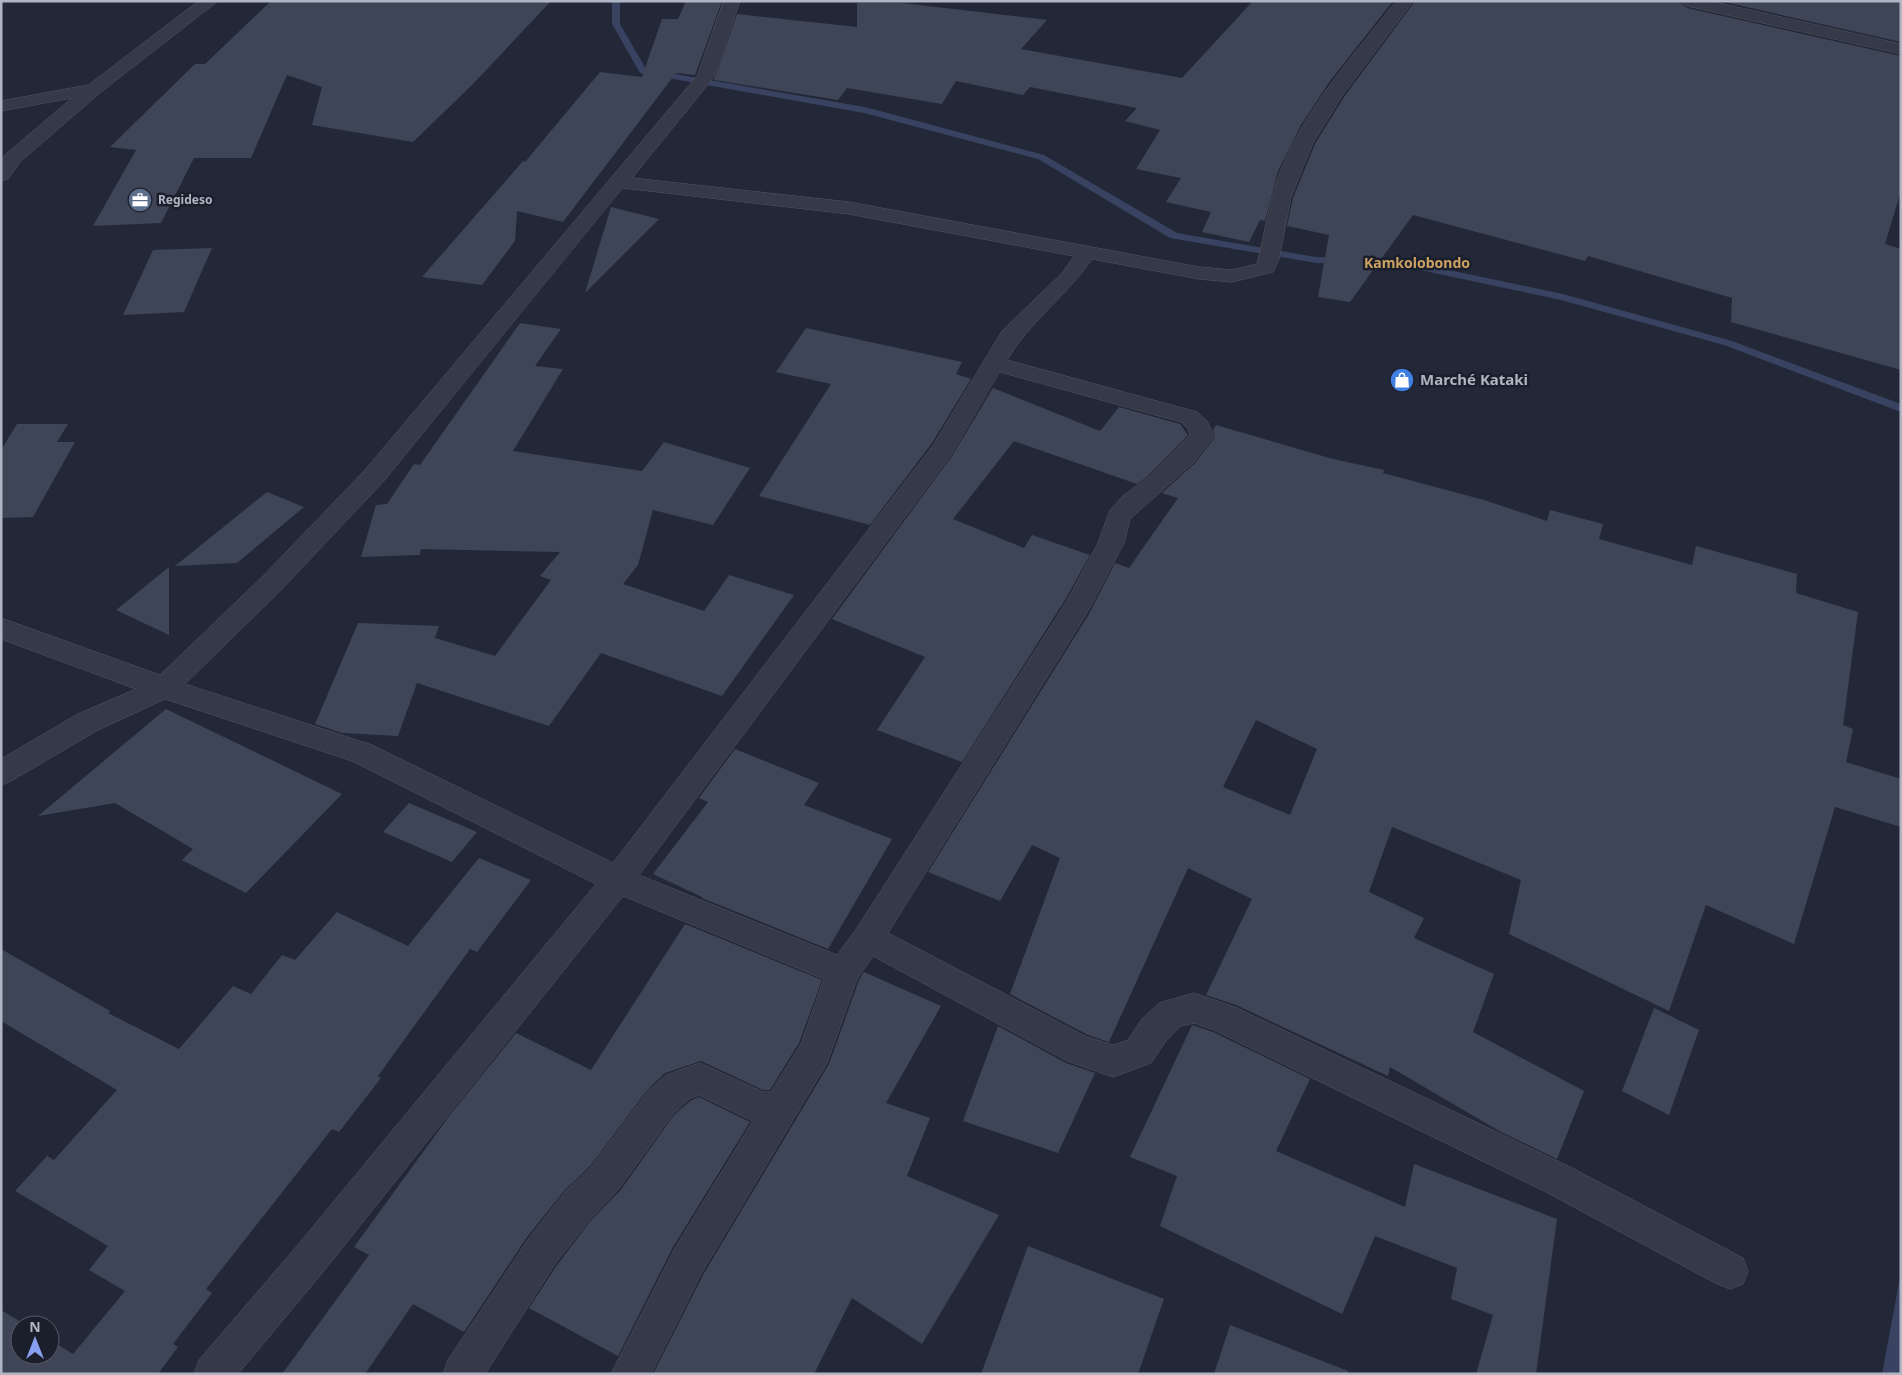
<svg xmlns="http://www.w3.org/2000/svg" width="1902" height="1375" font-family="'Noto Sans',sans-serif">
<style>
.water{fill:#394260}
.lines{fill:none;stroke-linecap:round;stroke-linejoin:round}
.stream{fill:#394260;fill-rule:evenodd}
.building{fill:#3e4557;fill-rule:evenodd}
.street-casing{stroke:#505562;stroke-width:1}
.street{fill:#363a48;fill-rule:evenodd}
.labels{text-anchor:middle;stroke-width:5;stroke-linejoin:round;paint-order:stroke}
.far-poi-label{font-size:12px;font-weight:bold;fill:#b0b5c4;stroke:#1b1f2c;text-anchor:start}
.far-neighbourhood-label{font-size:14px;font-weight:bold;fill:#cca263;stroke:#1b1f2c}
.poi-label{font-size:15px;font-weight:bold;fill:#b0b5c4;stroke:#1b1f2c;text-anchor:start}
</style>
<rect width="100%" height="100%" fill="#222837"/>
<!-- water -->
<path class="water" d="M1901 1272V1374H1882Z"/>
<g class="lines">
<!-- stream -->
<path class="stream" d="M612 1H620V24L646 69 865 107 1044 155 1177 233 1316 257 1401 260 1563 294 1732 341 1901 404V412L1724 345 1561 300 1401 266 1316 263 1170 238 1038 159 864 113 640 73 612 24Z"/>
</g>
<!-- building -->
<path class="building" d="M271 1H551L473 84 413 142 312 125 322 87 287 75 251 158H194L161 223 93 226 136 150 110 147 195 64H205Z
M686 1H722L695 75 676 73 563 222 517 211 515 241 482 285 422 277 523 161 525 162 600 72 642 77 662 19H678Z
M1253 1H1393L1330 81 1301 125 1278 171 1265 221 1260 220 1249 242 1202 232 1211 212 1166 202 1181 178 1136 169 1160 130 1125 121 1137 108 1030 87 1023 95 956 81 942 104 847 88 838 100 714 80 737 14 857 27V3H902L1047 20 1021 49 1182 78Z
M1415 1H1677L1687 8 1901 56V191L1885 244 1901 249V370L1731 322 1732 298 1588 256 1585 261 1413 215 1350 302 1318 297 1329 235 1287 226 1293 198 1315 144 1344 97Z
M1720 1H1901V42Z
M611 207 659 219 585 293Z
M212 248 184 312 123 315 153 250Z
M520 323 561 329 535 366 563 369 513 451 642 471 664 442 750 468 713 525 653 510 638 565 623 584 704 611 729 575 794 595 722 696 601 653 549 726 417 683 398 736 342 733 315 724 358 623 439 626 435 638 495 656 551 580 540 576 560 552 421 549 420 555 361 557 376 505 387 504 414 464 420 465Z
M806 328 962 362 956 374 971 379 932 443 870 525 759 496 831 384 776 372Z
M993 388 1100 431 1119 407 1180 424 1188 435 1148 476 1137 484 1014 441 953 519 1024 548 1032 535 1090 555 1065 600 962 762 877 730 925 657 832 619 952 456Z
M17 424H68L57 442H75L33 517 1 518V450Z
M1216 425 1333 459 1384 470 1383 473 1484 500 1547 521 1550 510 1603 524 1599 539 1692 565 1696 546 1797 574 1796 593 1858 612 1843 725 1853 729 1846 762 1901 779V827L1835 807 1794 944 1706 905 1669 1011 1509 934 1521 880 1392 827 1369 892 1424 918 1414 938 1494 974 1473 1032 1584 1091 1557 1159 1501 1132 1390 1067 1388 1076 1236 1005 1206 995 1252 899 1188 868 1109 1042 1088 1035 1010 994 1060 858 1032 845 1000 901 928 872 1089 614 1115 563 1129 568 1178 498 1162 493 1195 463 1215 437 1213 430ZM1256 720 1317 749 1290 815 1223 787Z
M267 492 304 507 237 563 175 566Z
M169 567V635L116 610Z
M166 709 342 794 246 893 182 860 193 849 115 803 38 816Z
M735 749 819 783 804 805 892 839 828 949 702 898V897L653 874 708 802 699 798Z
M409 803 477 832 452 862 383 832Z
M479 858 531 880 477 952 470 949 378 1076 381 1078 339 1132 332 1129 206 1289 212 1293 173 1344 178 1347 158 1374H1V1310L26 1325H20V1355H50V1340L73 1354 125 1291 89 1270 108 1246 15 1191 47 1156 54 1160 117 1090 1 1021V949L110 1011 108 1013 179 1049 233 986 251 994 282 955 295 960 337 912 408 946Z
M685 924 822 980 799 1043 770 1090H763L701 1061 665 1073 648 1089 591 1165 564 1191 527 1237 464 1332 413 1304 365 1374H282L369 1255 354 1247 450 1115 516 1033 591 1070Z
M864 972 941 1006 886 1103 930 1118 907 1176 999 1215 922 1344 852 1298 814 1374H653L703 1275 829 1064 859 980Z
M1654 1008 1699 1030 1669 1115 1622 1091Z
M1192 1025 1213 1032 1310 1079 1276 1151 1405 1207 1414 1164 1557 1219 1536 1374H1476L1493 1315 1451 1299 1457 1268 1375 1236 1342 1314 1160 1226 1177 1176 1130 1157Z
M998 1026 1066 1063 1095 1073 1058 1153 963 1121Z
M699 1097 750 1122 673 1247 618 1356 529 1308 557 1265 592 1219 620 1191 674 1115 690 1101Z
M1028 1246 1164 1299 1138 1374H981Z
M1230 1325 1348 1371V1374H1214Z"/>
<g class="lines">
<!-- street casing -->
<g class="street-casing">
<path id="street" d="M199 1H218L101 92 20 162 8 179 1 181V161L6 154 72 98 1 111V101L88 85Z
M724 1H740L714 77 632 178 849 202 1199 267 1232 270 1257 264C1265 233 1269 202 1280 172 1305 108 1355 54 1396 1H1413L1342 96 1313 143 1291 197 1279 259 1273 272 1232 282 1199 279 1092 259C1067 296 1029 322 1007 360L1197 412 1207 421 1214 436 1194 462 1130 519 1124 543 1087 613 888 933 1087 1037 1113 1045 1128 1040 1142 1019 1159 1003 1194 993 1235 1007 1572 1168 1743 1258 1748 1271 1743 1284 1730 1289 1717 1284 1546 1192 1214 1030 1194 1023 1181 1026 1166 1041 1151 1063 1113 1077 1067 1061 873 956 857 979 827 1063 701 1274 651 1374H611L675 1248 753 1121 699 1095 689 1099 673 1114 618 1190 591 1218 555 1264 485 1374H443L448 1360 529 1238 565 1192 592 1166 649 1090 666 1075 700 1063 763 1092H771L801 1044 824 979 623 896 323 1272 238 1374H194L199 1360 297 1246 596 884 352 761 165 699 98 730 11 781 1 785V759L78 714 136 689 1 639V618L160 675 263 576 365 470 697 76ZM623 188 849 214 1074 256 1063 272 1002 331 934 444 613 863 372 745 185 684 281 590 383 482ZM1000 372 1181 422 1188 429 1190 435 1149 477 1124 495 1110 510 1098 543 1067 601 857 928 837 955 639 875 951 455Z
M1679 1H1710L1901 44V54L1687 6Z"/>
</g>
<!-- street -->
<use href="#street" class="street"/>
</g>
<!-- icons -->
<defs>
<g id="office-disc" transform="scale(1.25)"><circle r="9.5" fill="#5c6f8a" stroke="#1b1f2c"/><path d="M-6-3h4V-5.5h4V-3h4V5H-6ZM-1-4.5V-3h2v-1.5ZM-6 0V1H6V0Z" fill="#fff"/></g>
<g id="shop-disc" transform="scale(1.25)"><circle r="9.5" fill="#3f7fe0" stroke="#1b1f2c"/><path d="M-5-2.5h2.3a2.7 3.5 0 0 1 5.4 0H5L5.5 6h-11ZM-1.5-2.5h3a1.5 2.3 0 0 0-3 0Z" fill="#fff"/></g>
</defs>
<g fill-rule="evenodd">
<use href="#office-disc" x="140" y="200"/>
<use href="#shop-disc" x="1402" y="380"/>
</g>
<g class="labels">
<!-- far-poi labels -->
<g class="far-poi-label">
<text x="158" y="204">Regideso</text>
</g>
<!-- far-neighbourhood labels -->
<g class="far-neighbourhood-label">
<text x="1417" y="268">Kamkolobondo</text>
</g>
<!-- poi labels -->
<g class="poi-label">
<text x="1420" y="385">Marché Kataki</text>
</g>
</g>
<!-- border -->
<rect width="1902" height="1375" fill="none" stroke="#b0b5c4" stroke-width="5"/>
<!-- north arrow -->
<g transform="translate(35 1340)"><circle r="24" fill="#1b1f2c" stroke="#575b69"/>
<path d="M0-4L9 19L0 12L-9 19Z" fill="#89a0f0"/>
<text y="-8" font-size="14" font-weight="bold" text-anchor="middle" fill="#b0b5c4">N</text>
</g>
</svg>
